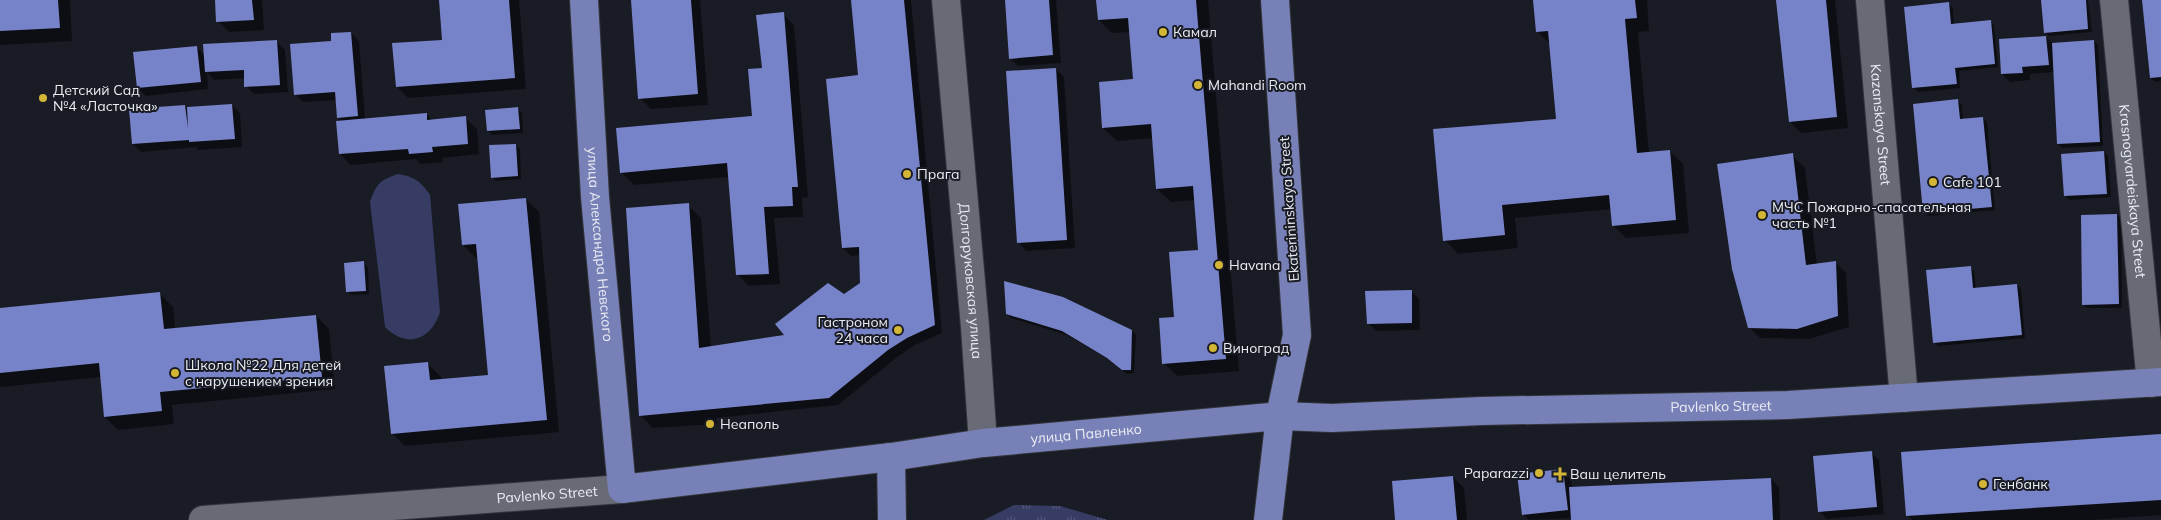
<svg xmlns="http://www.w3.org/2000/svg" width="2161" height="520" font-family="Mulish,sans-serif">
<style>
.green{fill:#363c63}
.park{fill:url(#park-tufts)}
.shadow{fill:#0007}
.building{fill:#7783c9}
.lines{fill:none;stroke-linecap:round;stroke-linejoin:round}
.minor-casing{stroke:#34353c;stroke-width:30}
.major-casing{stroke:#34353c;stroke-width:30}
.minor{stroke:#686b76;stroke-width:28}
.major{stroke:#7881b7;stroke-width:28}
.poi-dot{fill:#d3b635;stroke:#1a1c25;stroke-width:2}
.labels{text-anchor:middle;stroke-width:4;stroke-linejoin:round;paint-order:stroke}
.poi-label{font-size:14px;fill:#eaecf3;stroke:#1a1c25;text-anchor:start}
.street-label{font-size:14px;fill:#eaecf3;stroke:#1a1c25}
</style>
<defs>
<pattern id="park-tufts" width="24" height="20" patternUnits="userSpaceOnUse" patternTransform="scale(1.25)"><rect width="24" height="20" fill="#363c63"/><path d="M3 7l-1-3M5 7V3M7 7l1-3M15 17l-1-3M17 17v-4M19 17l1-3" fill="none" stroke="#53587a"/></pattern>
</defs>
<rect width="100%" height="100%" fill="#1a1c25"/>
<!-- green -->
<path class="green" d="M398 174C415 177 420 181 430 195L440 312C431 340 407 349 385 327L370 202C376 184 380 180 398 174Z"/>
<!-- park -->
<path class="park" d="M1014 505 1060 506 1108 520H984Z"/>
<!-- shadow -->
<path class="shadow" d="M0 0H70L72 41 0 45Z
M216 0H262L264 30 229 32 218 21Z
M441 0H519L526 89 408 98 397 87 444 41Z
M633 0H700L708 105 651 109 640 98Z
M852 0H911L942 333 915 345 896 358 838 405 716 418 717 424 653 428 640 415 688 205 701 218 711 348 786 336 862 284 860 255 851 256 843 248 860 77Z
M1006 0H1056L1061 63 1018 66 1010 58Z
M1098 0H1208L1239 371 1177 376 1164 363 1176 318 1200 251 1196 200 1171 202 1157 189 1153 138 1117 141 1103 128 1134 80 1130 32 1112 33 1099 20Z
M1534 0H1647L1649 31 1638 32 1649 153 1670 151 1683 164 1689 233 1626 238 1613 225 1612 209 1515 218 1518 248 1458 254 1445 240 1557 120 1550 44 1537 31Z
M1778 0H1835L1848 128 1801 133 1790 122Z
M2042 0H2088L2092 32 2049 36 2045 32Z
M2143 0H2161V81L2155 82 2151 78Z
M1949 4 1953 8 1954 25 1990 21 1994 25 1998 67 1959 71 1960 88 1918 92 1914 88Z
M783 14 794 25 808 197 802 198 803 217 774 218 780 284 749 286 738 275 730 177 634 185 621 172 753 119 763 69Z
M351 33 359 41 365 119 426 114 433 121 465 118 477 129 479 154 443 158V162L421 164 416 159 351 165 340 154 342 122 338 117 337 100 303 102 295 94 333 42Z
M2046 37 2053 44 2094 41 2098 45 2103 146 2062 148 2058 144 2054 72 2030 74V80L2010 82 2002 74Z
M277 42 285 50 288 92 254 94 246 86 245 78 214 80 207 72 208 89 146 96 138 88 197 47 205 56Z
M1056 69 1064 77 1075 248 1026 251 1018 242Z
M1958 101 1962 105 1963 120 1983 118 1987 122 1995 210 1928 216 1924 212Z
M232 105 240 113 242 147 198 150 196 147 141 152 133 144 185 106 187 108Z
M518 109 522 113 523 133 492 135 488 131Z
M516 145 520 149 521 179 496 181 492 177Z
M2104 152 2108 156 2111 197 2069 200 2065 196Z
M1792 155 1805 168 1817 265 1835 262 1846 273 1849 327 1809 339 1760 338 1749 327Z
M526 199 539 212 559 432 405 446 392 433 427 363 441 377V380L490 376 479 258H476L463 245Z
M2117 215 2121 219 2122 308H2087L2083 305Z
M364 263 368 267 369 294 351 295 347 291Z
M1970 267 1974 271 1976 289 2017 285 2021 289 2025 338 1938 346 1934 342Z
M1411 291 1419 299 1420 330 1376 331 1368 323Z
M160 294 173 307 175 329 316 316 329 329 335 389 172 405 174 424 118 430 105 417 101 377 0 387V309Z
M1007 313 1132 331 1136 335 1134 373 1127 374 1113 362 1067 335 1011 318Z
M2161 435V515L2091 520H1912L1908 516Z
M1871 452 1879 460 1884 514 1827 519 1819 511Z
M1563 470 1571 479 1572 488 1771 479 1779 487 1780 520H1572V518L1529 520 1523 514Z
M1453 477 1464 488 1467 520H1396Z"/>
<!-- building -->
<path class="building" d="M0 0H58L60 28 0 31Z
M215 0H252L254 20 216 22Z
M439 0H509L515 78 396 87 392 43 442 40Z
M631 0H691L698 94 638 99Z
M851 0H904L935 325 907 338 888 350 829 398 639 416 626 208 689 203 699 348 784 335 775 324 828 283 844 294 860 283 859 247 842 248 826 79 858 75Z
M1005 0H1049L1053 55 1009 59Z
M1096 0H1196L1226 359 1162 364 1159 318 1174 317 1169 252 1198 250 1193 186 1156 189 1151 124 1102 128 1099 82 1133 79 1128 18 1098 20Z
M1533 0H1635L1637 18 1625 19 1637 153 1670 150 1676 220 1612 226 1609 195 1502 205 1505 235 1443 241 1433 129 1556 119 1548 31 1536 32Z
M1776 0H1826L1837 117 1789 122Z
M2041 0H2086L2088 29 2044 33Z
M2142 0H2161V77L2150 78Z
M1949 2 1951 24 1991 20 1995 64 1955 68 1957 84 1912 88 1904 7Z
M784 12 798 187H792L793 206 764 207 769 274 736 275 727 163 620 173 616 128 752 116 748 69 762 68 756 15Z
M351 32 358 116 337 118 335 92 294 95 290 44 331 41V33Z
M2046 36 2049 65 2022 67 2023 73 2001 74 1999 39Z
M277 40 280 85 244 87V70L205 72 203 44Z
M2094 40 2100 142 2057 144 2052 43Z
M197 46 201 82 137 88 133 52Z
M1056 68 1067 240 1017 243 1006 71Z
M1958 99 1960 119 1983 117 1992 207 1923 213 1913 104Z
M232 104 235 139 189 142V140L132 144 129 109 185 105 188 128 187 107Z
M518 107 520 129 487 131 485 110Z
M427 113V120L466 116 468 144 432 147 433 152 409 154 408 149 339 154 336 121Z
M516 144 518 176 491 178 489 145Z
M2104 151 2107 194 2064 196 2061 154Z
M1793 153 1806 265 1836 261 1838 316 1797 329 1748 328 1732 269 1717 164Z
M526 198 547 420 391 434 384 366 428 362 430 380 488 375 476 244 462 245 458 204Z
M2117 214 2119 304 2082 305 2081 215Z
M364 261 366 291 346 292 344 263Z
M1971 266 1973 288 2017 284 2022 335 1933 343 1926 270Z
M1004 281 1063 297 1132 330 1131 370H1122L1107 358 1062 331 1006 314Z
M1412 290V323L1367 324 1365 291Z
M160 292 164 329 316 315 322 377 160 392 162 411 104 417 99 363 0 373V308Z
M2161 434V500L1906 516 1901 452Z
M1872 451 1877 507 1818 512 1813 456Z
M1563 469 1568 510 1522 515 1517 474Z
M1453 476 1457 520H1395L1392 481Z
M1771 478 1773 520H1571L1569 487Z"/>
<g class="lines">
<!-- minor casing -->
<g class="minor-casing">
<g id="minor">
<path id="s1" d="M946 0 975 327 983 443"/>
<path id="s2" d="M1870 0 1904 398"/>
<path id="s3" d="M2114 0 2151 383"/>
<path id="s4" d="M203 520 622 489"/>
</g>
</g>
<!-- major casing -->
<g class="major-casing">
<g id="major">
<path id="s5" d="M584 0 595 197 622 489 891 457 983 443 1280 416 1332 418 1481 411 1788 405 2161 382"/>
<path d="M891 457 892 520"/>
<path d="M1268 520 1280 416 1297 335 1275 0"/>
</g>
</g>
<!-- minor -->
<use href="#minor" class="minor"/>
<!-- major -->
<use href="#major" class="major"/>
</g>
<!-- markers -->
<g class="poi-dot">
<circle cx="1163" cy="32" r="5"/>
<circle cx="1198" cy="85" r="5"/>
<circle cx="43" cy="98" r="5"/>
<circle cx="907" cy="174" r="5"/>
<circle cx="1933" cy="182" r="5"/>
<circle cx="1762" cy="215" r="5"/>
<circle cx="1219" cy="265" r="5"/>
<circle cx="898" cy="330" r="5"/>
<circle cx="1213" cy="348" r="5"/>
<circle cx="175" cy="373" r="5"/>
<circle cx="710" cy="424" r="5"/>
<circle cx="1539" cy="473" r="5"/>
<path d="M1557.5 466.5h5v5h5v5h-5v5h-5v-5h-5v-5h5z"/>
<circle cx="1983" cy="484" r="5"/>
</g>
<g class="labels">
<!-- poi labels -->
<g class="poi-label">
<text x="1173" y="37">Камал</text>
<text x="1208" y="90">Mahandi Room</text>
<text x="53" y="95">Детский Сад<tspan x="53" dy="16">№4 «Ласточка»</tspan></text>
<text x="917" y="179">Прага</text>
<text x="1943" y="187">Cafe 101</text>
<text x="1772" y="212">МЧС Пожарно-спасательная<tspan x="1772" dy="16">часть №1</tspan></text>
<text x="1229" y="270">Havana</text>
<text x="888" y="327" text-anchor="end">Гастроном<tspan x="888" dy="16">24 часа</tspan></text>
<text x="1223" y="353">Виноград</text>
<text x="185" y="370">Школа №22 Для детей<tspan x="185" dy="16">с нарушением зрения</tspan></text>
<text x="720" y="429">Неаполь</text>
<text x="1529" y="478" text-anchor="end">Paparazzi</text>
<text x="1570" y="479">Ваш целитель</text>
<text x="1993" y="489">Генбанк</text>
</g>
<!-- street labels -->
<g class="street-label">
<text dy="5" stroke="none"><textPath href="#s2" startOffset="125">Kazanskaya Street</textPath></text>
<text dy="5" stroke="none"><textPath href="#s3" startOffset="192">Krasnogvardeiskaya Street</textPath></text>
<text transform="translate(1289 209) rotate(-94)" y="5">Ekaterininskaya Street</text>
<text dy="5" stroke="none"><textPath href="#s5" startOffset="245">улица Александра Невского</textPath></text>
<text dy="5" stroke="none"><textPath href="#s1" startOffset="282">Долгоруковская улица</textPath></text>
<text dy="5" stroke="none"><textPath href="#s5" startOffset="1594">Pavlenko Street</textPath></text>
<text dy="5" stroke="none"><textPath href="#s5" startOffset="958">улица Павленко</textPath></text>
<text dy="5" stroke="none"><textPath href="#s4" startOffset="345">Pavlenko Street</textPath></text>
</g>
</g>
</svg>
